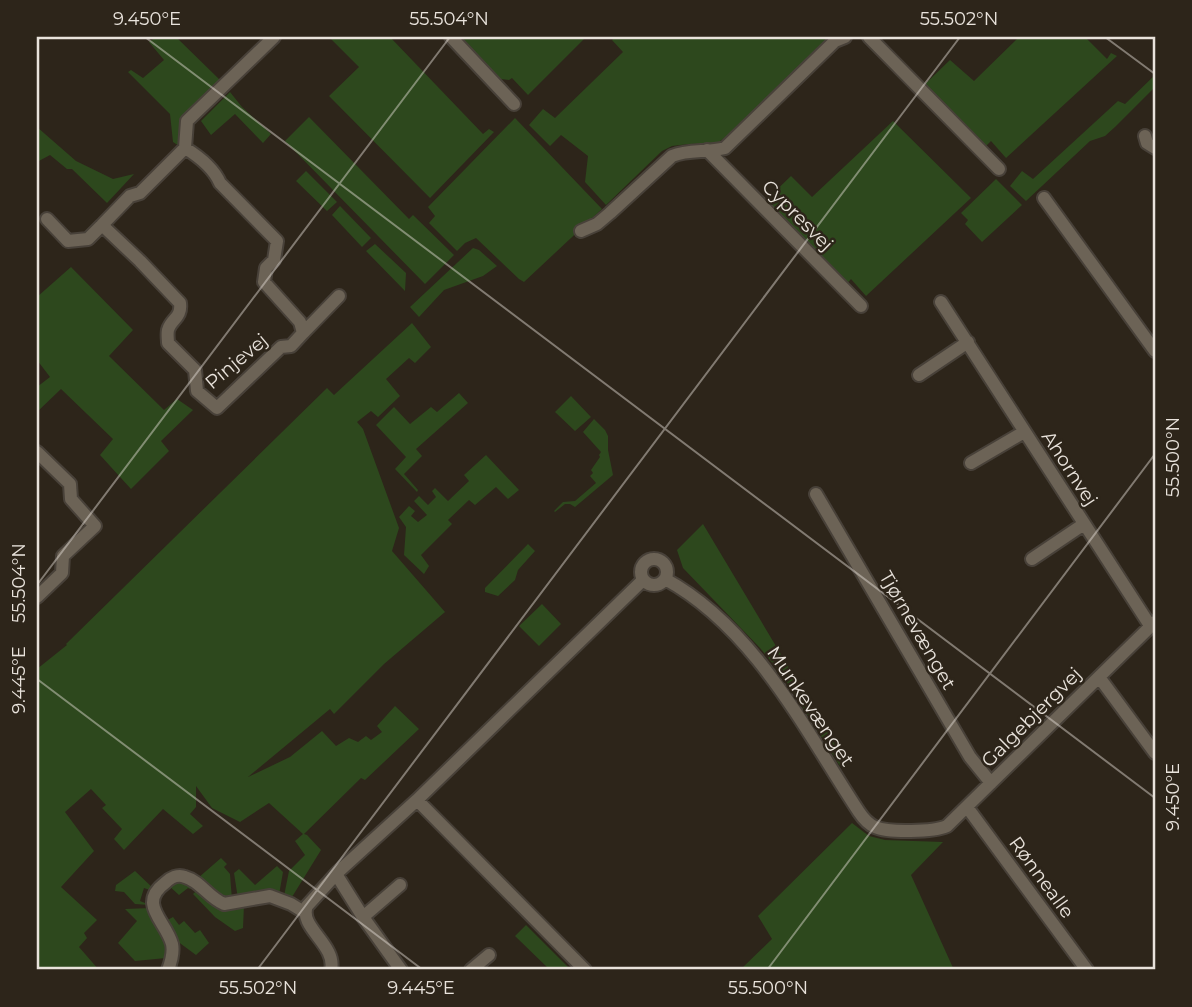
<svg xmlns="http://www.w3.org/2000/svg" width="1192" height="1007" font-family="Montserrat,sans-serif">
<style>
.green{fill:#2d481d}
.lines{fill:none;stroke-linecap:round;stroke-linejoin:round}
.minor-casing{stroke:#484139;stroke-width:16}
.minor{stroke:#6c6356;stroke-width:12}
.ticks{fill:none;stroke:#e9e3dc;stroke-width:2;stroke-opacity:0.45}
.labels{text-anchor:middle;stroke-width:5;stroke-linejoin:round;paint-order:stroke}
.street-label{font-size:19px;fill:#e9e3dc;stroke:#2d251a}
.neatline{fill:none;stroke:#e9e3dc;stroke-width:2.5}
.ticks-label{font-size:18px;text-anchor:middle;fill:#e9e3dc}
</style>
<rect width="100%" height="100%" fill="#2d251a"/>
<!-- green -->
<path class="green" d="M156 37H176L220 80 180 120 179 146 173 142 170 114 128 72 131 70 143 78 164 60 149 42Z
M329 37H390L483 134 489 129 494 132 430 198 329 96 359 67Z
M458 37H586L528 95 512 78 509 80 493 78Z
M615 37H833L732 133 717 143 689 144 672 146 662 151 606 205 585 182 588 156 561 135 550 146 529 125 543 109 555 118 623 52 612 40Z
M1019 37H1085L1107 59 1111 53 1117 56 1006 158 991 141 978 154 922 87 950 60 974 81Z
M1155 75V87L1115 127 1105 136 1090 141 1026 201 1010 186 1022 171 1033 179 1118 101 1125 104Z
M230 92 242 107 271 134 263 143 235 114 211 135 201 121Z
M309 117 409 219 413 215 454 255 425 284 285 141Z
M515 118 602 209 524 282 519 279 476 238 465 243 457 251 429 223 435 216 428 207Z
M893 121 971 198 866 296 851 279 845 286 762 204 791 176 812 197Z
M37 127 76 161 113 179 134 174 107 203 72 169H67L50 155 37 162Z
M306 171 337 202 327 211 296 181Z
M996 179 1022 205 982 242 965 224 968 220 961 213Z
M340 206 371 238 362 247 332 215Z
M375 244 406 273 405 291 366 251Z
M473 248 479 250 497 266 483 276 444 290 419 317 410 307Z
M71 267 133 330 109 356 164 410 177 399 193 410 161 441 169 451 131 489 100 455 113 439 61 389 37 412V387L50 377 37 360V297Z
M412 323 431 347 415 363 409 358 386 379 400 396 378 417 371 411 357 422 363 429 399 528 392 551 445 612 384 664 334 714 330 709 248 777 290 757 322 731 336 746 349 738 358 742 366 736 371 740 382 732 377 726 395 706 419 729 365 780 361 778 304 834 307 835 321 850 292 897 288 898 284 896 289 871 305 855 295 841 303 834 269 803 240 822 212 808 196 786V807L190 814 203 826 193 834 163 809 124 850 114 839 122 829 102 808 106 805 91 789 65 812 94 851 61 887 97 920 84 933 87 938 79 947 99 970H37V669L67 645 66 644 327 388 334 395Z
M459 393 468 403 416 449 422 456 404 474 418 490 417 492 395 469 406 457 376 425 394 407 410 424 431 407 437 412Z
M571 396 591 417 575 431 555 412Z
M594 419 605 430 608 436V450L613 475 575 507 570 504H565L555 512 554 511 563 502 575 501 596 483 590 476 593 473 591 470 600 457 599 455 601 452 583 432Z
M486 455 519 490 508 499 496 487 475 505 469 500 448 520 452 524 421 555 429 566 424 574 404 555 406 527 399 517 409 506 415 511 411 516 418 522 427 515 414 501 419 496 428 505 436 497 432 491 435 488 448 501 469 481 464 475Z
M703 524 844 760 840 766 781 673 760 648 683 568 677 550Z
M528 544 535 551 518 570 515 580 498 596 485 592V588Z
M542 604 561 624 539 646 519 626Z
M852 823 869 836 885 840 943 842 911 875 954 970H740L772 939 758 916Z
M221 858 227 864 224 867 230 874 232 900 217 897 198 878Z
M277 866 283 872 279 895 238 899 234 873 239 869 255 885Z
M135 871 154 889 153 891 144 888 140 901 150 905 135 904 124 892 115 891 116 885Z
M180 880 188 881 208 901 244 905 243 928 235 931 215 917 193 894 196 891 192 887 190 889 188 888 179 895 168 885Z
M151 908 169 945 166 958 135 961 118 943 137 921 125 909Z
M173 917 179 925 184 921 195 933 200 930 209 943 196 955 177 941 164 922Z
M526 925 571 970H550L515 936Z"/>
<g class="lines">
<!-- minor casing -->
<g class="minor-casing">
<path id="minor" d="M451 37 514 104
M869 37 999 169
M1145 136 1147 143 1155 148
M185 148C198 156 214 169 220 183L277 241 274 260 266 268 264 282 300 322 303 333 291 346 281 347 217 408 197 391 195 370 168 343C168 339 167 335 168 330 171 319 182 318 180 303L140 261 102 225 130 196 140 193 185 148 187 121 274 37
M707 150 861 306
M1044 198 1155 351
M47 219 68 241 88 239 102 225
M581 231 597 224 610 213 672 156C689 149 707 153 725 148L835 41 845 37
M941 302 1151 627
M303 333 339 296
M919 375 968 342
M37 452 70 484 71 499 95 526 63 556 62 573 37 597
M971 463 1024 432
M816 494 970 757 991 783
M641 572a13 13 0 1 1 26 0a13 13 0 1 1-26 0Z
M1032 559 1084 524
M665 579C754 627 805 730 859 812 863 818 868 824 875 827 888 833 934 832 947 826L1155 622
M1099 677 1155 753
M417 800 585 970
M967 807 1087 970
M336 874 363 917 401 970
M363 917 400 885
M168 970C171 962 174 953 172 944 166 921 137 904 165 883 170 878 178 874 185 877 200 881 209 898 224 904L270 896 291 904 304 912
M331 970C337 945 298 927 307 906L338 872 417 800 643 580
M471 970 489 955"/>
</g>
<!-- minor -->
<use href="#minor" class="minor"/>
</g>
<!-- ticks -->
<path class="ticks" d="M145 37 1155 798M1105 37 1155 74M37 585 450 37M37 679 423 970M257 970 960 37M767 970 1155 454"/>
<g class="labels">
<!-- street labels -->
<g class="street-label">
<text transform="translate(798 215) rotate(45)" y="7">Cypresvej</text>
<text transform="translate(236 361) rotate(-40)" y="7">Pinjevej</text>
<text transform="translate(1070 468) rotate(57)" y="7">Ahornvej</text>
<text transform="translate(918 630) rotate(60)" y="7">Tjørnevænget</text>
<text transform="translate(811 706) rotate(56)" y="7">Munkevænget</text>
<text transform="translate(1031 717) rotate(-45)" y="7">Galgebjergvej</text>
<text transform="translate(1042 877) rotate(54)" y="7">Rønnealle</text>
</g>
</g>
<!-- border -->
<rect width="1192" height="1007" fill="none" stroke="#2d251a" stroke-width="77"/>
<rect x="38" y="38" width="1116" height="930" class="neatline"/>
<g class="ticks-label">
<text x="147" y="25">9.450°E</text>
<text x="449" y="25">55.504°N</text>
<text x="959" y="25">55.502°N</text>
<text transform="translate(1173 457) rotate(-90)" y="6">55.500°N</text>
<text transform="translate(19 583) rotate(-90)" y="6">55.504°N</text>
<text transform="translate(19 680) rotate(-90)" y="6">9.445°E</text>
<text transform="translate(1173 797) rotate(-90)" y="6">9.450°E</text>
<text x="258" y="994">55.502°N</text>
<text x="421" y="994">9.445°E</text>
<text x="768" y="994">55.500°N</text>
</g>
</svg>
